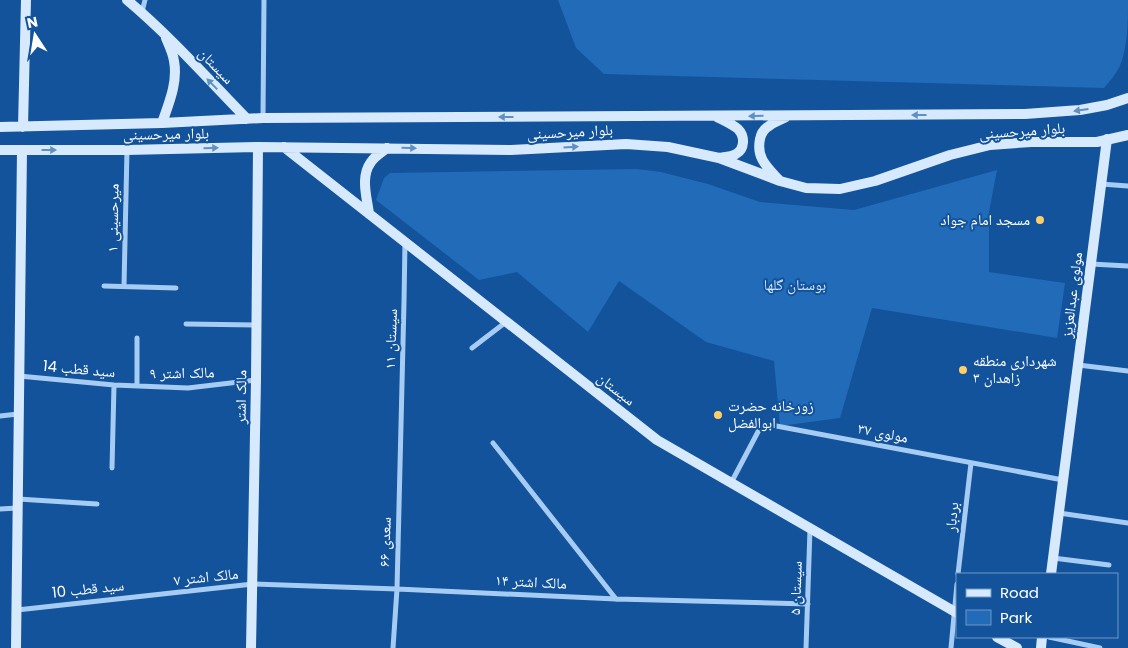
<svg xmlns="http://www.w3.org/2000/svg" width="1128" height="648" font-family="Poppins,'Noto Naskh Arabic',sans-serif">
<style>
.green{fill:#216bb9}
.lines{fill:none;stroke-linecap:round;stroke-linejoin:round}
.street{stroke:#a6ccf4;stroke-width:5}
.secondary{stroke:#d6e9fd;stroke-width:10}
.oneway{fill:#608fc2}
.poi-dot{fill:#ffce69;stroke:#12539b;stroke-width:2}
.labels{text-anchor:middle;stroke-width:4;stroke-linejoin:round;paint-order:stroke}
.street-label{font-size:15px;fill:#fff;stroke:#12539b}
.poi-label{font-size:15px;fill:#fff;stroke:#12539b;text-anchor:start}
.park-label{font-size:15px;fill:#cfe6fe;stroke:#12539b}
</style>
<rect width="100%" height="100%" fill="#12539b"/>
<!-- green -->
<path class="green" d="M558 0H1128C1128 22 1128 45 1120 66 1116 74 1110 81 1104 88L604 74 576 48Z
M637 169 661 172 708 184 760 202 854 210 997 170 989 212V272L1065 283 1057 338 872 308 840 418 780 426 774 361 706 342 619 281 588 332 517 272 479 280 376 200 384 178 390 173Z"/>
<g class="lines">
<!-- street -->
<path class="street" d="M142 12 145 0
M263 118 264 0
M1101 184 1128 186
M1091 264 1128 266
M104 286 176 288
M124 286 127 150
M186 324 256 325
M137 338V386
M472 348 506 322
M1078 365 1128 371
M19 376 114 385 188 388 256 380
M0 416 18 414
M493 443 616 599
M112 468 114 385
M731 483 760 428 771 425 1063 480
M18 499 97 504
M0 509 18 508
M1059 513 1128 523
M1053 558 1109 565
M958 574 971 463
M17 610 253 584 397 589 616 599 808 604
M1049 637 1100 648
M393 648 397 589 404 302 405 242
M806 648 810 529
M951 648 957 584"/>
<!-- secondary -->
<path class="secondary" d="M127 0C170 36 208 79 247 119
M717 117C723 120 732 124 738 129 745 136 745 149 736 154 731 157 724 157 719 158
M162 123C169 103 178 82 174 61 173 53 169 45 166 38
M0 127 162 123 263 118 1025 114 1080 110 1107 105 1128 98
M23 127 26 0
M284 147 657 440 957 613
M0 150H127L258 147 511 150 626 144 668 147 719 158 780 181 806 188 840 189 875 181 950 155 990 145 1031 142H1097L1128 135
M779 180C767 167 756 158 760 139 761 134 764 129 769 126 774 122 781 120 786 117
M369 214C367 197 360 177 371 162 375 156 382 152 387 148
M1051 574 1107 139
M997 637 1017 648
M16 648 22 150
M251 648 256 380 258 147
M1041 648 1042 637"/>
</g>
<!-- one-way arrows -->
<defs><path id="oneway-solid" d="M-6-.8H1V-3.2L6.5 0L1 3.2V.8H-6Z" transform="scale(1.25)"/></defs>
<g class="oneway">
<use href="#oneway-solid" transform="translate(212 84) rotate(-134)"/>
<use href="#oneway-solid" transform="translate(1081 110) rotate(172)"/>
<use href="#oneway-solid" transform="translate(919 115) rotate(180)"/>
<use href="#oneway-solid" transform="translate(756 116) rotate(179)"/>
<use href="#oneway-solid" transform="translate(506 117) rotate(180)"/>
<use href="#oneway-solid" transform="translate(571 147) rotate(-3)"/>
<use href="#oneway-solid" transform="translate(211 148) rotate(-1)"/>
<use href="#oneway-solid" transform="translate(409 148) rotate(1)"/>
<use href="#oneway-solid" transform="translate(49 150)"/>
</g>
<!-- markers -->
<g class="poi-dot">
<circle cx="1040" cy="220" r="5"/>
<circle cx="963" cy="370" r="5"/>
<circle cx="718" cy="415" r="5"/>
</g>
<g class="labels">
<!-- street labels -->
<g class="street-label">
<text transform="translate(216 66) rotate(46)" y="5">سیستان</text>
<text transform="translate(1022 131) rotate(-4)" y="5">بلوار میرحسینی</text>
<text transform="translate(570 132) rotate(-3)" y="5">بلوار میرحسینی</text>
<text transform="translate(166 134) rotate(-1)" y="5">بلوار میرحسینی</text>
<text transform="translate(113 218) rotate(-89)" y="5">میرحسینی ۱</text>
<text transform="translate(1072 295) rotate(-83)" y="5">مولوی عبدالعزیز</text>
<text transform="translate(391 339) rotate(-88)" y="5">سیستان ۱۱</text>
<text transform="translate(79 369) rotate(5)" y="5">سید قطب 14</text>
<text transform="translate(182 373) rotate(-1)" y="5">مالک اشتر ۹</text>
<text transform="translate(616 389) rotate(38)" y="5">سیستان</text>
<text transform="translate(241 397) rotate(-89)" y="5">مالک اشتر</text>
<text transform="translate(883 433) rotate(11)" y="5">مولوی ۳۷</text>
<text transform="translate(952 517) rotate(-84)" y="5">بردبار</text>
<text transform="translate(385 542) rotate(-88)" y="5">سعدی ۶۶</text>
<text transform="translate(206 577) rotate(-6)" y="5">مالک اشتر ۷</text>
<text transform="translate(531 582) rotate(3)" y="5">مالک اشتر ۱۴</text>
<text transform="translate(796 588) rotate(-88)" y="5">سیستان ۵</text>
<text transform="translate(88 589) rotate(-6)" y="5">سید قطب 10</text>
</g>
<!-- poi labels -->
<g class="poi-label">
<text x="1030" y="225" text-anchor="end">مسجد امام جواد</text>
<text x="973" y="366">شهرداری منطقه<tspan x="973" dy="17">۳ زاهدان</tspan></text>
<text x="728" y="411">زورخانه حضرت<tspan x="728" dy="17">ابوالفضل</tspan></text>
</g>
<!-- park labels -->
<g class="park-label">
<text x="795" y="290">بوستان گلها</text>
</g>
</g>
<!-- legend -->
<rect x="956" y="573" width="162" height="65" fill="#12539b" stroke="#7198c3"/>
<rect x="966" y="589" width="25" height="8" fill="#d6e9fd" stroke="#7198c3"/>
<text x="1000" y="598" font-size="15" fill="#ffffff">Road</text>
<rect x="966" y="610" width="25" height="15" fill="#216bb9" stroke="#7198c3"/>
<text x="1000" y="623" font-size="15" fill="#ffffff">Park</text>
<!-- north arrow -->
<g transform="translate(35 35) rotate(348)" stroke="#12539b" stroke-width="4" paint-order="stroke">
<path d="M0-4L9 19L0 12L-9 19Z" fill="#ffffff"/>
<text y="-8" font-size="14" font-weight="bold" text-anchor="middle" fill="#ffffff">N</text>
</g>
</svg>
